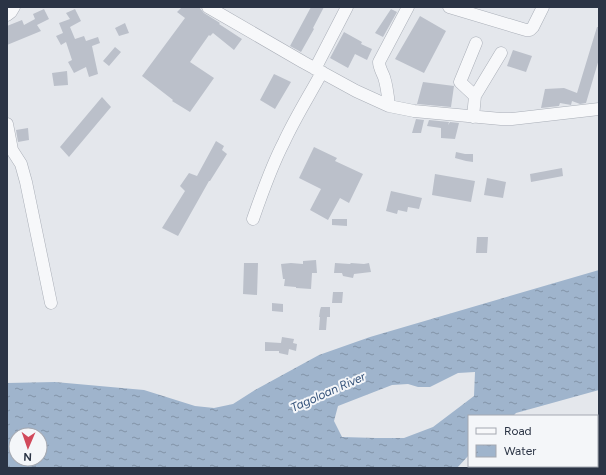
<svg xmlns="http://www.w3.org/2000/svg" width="606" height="475" font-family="Figtree,sans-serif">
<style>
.water{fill:url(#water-ripples);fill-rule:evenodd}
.building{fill:#bbc0ca}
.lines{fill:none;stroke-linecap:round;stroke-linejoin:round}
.minor-casing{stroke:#a9aeb7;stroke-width:13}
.minor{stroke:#f7f8fa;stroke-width:12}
.labels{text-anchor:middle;stroke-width:4;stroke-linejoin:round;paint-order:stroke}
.water-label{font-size:12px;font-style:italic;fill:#34527a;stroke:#f4f6f9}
</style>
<defs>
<pattern id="water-ripples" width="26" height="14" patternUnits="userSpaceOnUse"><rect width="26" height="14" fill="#9fb4cc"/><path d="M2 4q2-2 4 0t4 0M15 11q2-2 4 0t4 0" fill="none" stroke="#8293a7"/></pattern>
</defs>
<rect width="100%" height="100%" fill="#e4e7ec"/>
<!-- water -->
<path class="water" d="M599 270V390L516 413 513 416H469V455L457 468H7V383L55 382 144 390 195 406 214 408 233 404 255 390 319 355 370 337ZM458 373 475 372 474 396 433 427 404 438H376L342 437 334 421 338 406 392 385 408 384 418 387H430ZM16 435H40V459H16Z"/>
<!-- building -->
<path class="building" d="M182 7H199L204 13 220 23 219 24 242 39 234 50 213 33 210 36 209 35 190 62 214 78 190 112 172 101 173 100 142 76 185 18 177 12Z
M311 7H324L313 28 314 29 301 52 290 46Z
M44 9 49 19 37 25 41 31 7 45V26L22 20 24 25 35 19 33 14Z
M75 9 81 21 70 27 75 39 84 36 86 41 98 37 100 43 92 46 98 74 89 77 86 67 74 73 68 62 72 60 66 42 61 45 56 36 63 33 59 23 70 19 66 13Z
M391 9 397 12 383 37 375 33Z
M420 16 446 31 424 73 395 59Z
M125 23 129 33 119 36 115 28Z
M597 27H599V59L586 103 580 104 572 101 571 105 560 103 559 106 541 108 545 89 564 88 577 93Z
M344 32 362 42 361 44 372 49 367 60 355 54 348 68 330 58Z
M115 47 121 52 109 66 103 61Z
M513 50 532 56 526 72 507 66Z
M67 71 68 85 54 86 52 73Z
M274 74 291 82 275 109 260 100Z
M423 82 454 86 451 107 417 104Z
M102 97 111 107 69 157 60 147Z
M416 119 424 120 421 133H412Z
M429 120 449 122 448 125 450 122 459 123 455 139 441 138V128L427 126Z
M28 128 29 140 18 142 16 130Z
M216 141 224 146 222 150 227 154 210 181H209L178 236 162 228 185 191 180 186 189 173 197 176Z
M314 147 337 158 335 161 363 174 349 203 340 198 328 220 310 210 321 189 299 178Z
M456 152 465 154H473V162L466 161 455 158Z
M562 168 563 176 531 182 530 174Z
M435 174 475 181 471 202 432 195Z
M487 178 506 182 503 198 484 195Z
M391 191 422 198 419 209 408 207 407 212 398 210 397 214 386 211Z
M332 219H347V226L332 225Z
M477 237H488L487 253H476Z
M316 260 317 273H312L311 289 296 288V287L284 286 285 279H283L281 264 291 263 303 264V261Z
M244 263H258L257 295 243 294Z
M335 263 350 264 351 263 364 264 369 263 371 272 354 274 353 278 343 276 342 273H334Z
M333 292H343L342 303H332Z
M272 303 283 304V312L272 311Z
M321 307H330V317H327L326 330H319L320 317H319L320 310Z
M282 337 294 339 293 343 297 344 296 351 289 349 288 355 279 353V351H265V342L281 343Z"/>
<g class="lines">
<!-- minor casing -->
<g class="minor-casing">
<path id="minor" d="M208 7 303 62 356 91 389 106 414 111 501 119H512L599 109
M449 7 526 30H530L533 27 543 7
M7 15 11 12 14 7
M315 69 347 7
M475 96 501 53
M389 106C388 96 387 86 384 77 382 72 379 67 379 62L408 7
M473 117 475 96 460 82 476 43
M7 124 12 150 21 164 26 182 51 303
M253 219C262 193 271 167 284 142 295 118 309 96 322 72"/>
</g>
<!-- minor -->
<use href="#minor" class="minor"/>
</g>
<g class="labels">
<!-- water labels -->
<g class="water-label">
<text transform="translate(328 392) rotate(-24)" y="4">Tagoloan River</text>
</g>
</g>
<!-- border -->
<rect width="606" height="475" fill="none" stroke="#2b3445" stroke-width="16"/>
<!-- legend -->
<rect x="468" y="415" width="130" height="52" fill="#f4f6f9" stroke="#a4a8b1"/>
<rect x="476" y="428" width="20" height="6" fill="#f7f8fa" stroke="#a4a8b1"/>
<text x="504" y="435" font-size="12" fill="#2b3445">Road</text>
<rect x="476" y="445" width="20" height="12" fill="url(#water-ripples)" stroke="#a4a8b1"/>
<text x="504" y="455" font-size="12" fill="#2b3445">Water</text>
<!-- north arrow -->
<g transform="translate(28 447) rotate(182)"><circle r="19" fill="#f4f6f9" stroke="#a4a8b1"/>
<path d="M0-3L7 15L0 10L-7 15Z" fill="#d1495b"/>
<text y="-6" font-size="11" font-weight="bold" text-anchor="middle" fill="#2b3445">N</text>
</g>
</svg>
